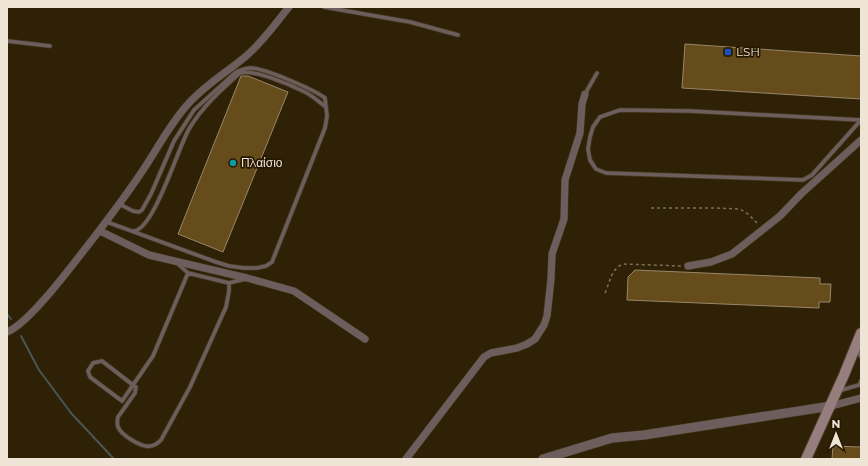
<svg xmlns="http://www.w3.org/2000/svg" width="868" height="466" font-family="Montserrat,sans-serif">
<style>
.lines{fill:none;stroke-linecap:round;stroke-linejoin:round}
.stream{stroke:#485654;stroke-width:2}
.building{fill:#664c1b;stroke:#98866a}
.service-casing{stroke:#4a3c23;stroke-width:5}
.minor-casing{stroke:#4a3c23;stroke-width:8}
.tertiary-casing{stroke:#4a3c23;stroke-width:10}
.secondary-casing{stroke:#4a3c23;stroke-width:12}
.path{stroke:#7c6f59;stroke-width:1.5;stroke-dasharray:3 3;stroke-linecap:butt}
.service{stroke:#6d5e5d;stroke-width:3.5}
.minor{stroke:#6d5e5d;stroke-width:7}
.tertiary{stroke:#6d5e5d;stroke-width:9}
.secondary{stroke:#977e7e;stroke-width:10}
.transit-dot{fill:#1a4fb4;stroke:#251700;stroke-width:1.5}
.culture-dot{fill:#0f9aa8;stroke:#251700;stroke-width:1.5}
.labels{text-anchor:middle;stroke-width:3.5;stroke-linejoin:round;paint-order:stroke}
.poi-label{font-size:12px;fill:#efe5d6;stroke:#251700;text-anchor:start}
</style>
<rect width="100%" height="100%" fill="#2f2106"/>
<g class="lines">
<!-- stream -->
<path class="stream" d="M7 314 11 319
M21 336 39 370 71 413 114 459"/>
</g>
<!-- building -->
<path class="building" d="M685 44 861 56V99L682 88Z
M241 76H248L288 92 223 252 178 234Z
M635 270 820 278V284H831L830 302H819V308L627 300 628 277Z
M833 446 861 447V459H832Z"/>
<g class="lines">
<!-- service casing -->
<g class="service-casing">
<path id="service" d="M324 7 410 22 458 35
M7 41 50 46
M585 94 597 73
M861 120 812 175 803 180 606 173 596 169 590 160 588 149 590 137 593 127 600 117 620 110 690 111 861 120
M107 222 216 262 229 266 244 268H257L266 266 272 262 325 128 327 116 325 98C313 89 266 69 251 68 245 68 241 70 236 72L194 110 174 141 151 194 142 210 139 212 133 211 119 204
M134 231C154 229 178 148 189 129 202 107 221 90 240 73 254 69 291 85 305 92 313 96 319 102 326 107
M178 264 188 273 229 283 245 279
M188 273 153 356 122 401 90 377 88 371 93 363 102 361 133 385 136 387 135 393 118 417C117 421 117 424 118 427 121 435 142 448 150 446 155 446 158 443 161 440L190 387 226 307 229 291V283
M857 349 861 357
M838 391 859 385 861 381"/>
</g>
<!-- minor casing -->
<g class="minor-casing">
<path id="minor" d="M100 231 149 255 247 278 294 291 365 339
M688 266 711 262 732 254 780 216 801 194 861 140
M7 332C23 326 52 291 63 277 90 243 117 209 141 173 157 150 170 123 189 103 205 85 227 72 245 57 262 43 275 24 289 7
M831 406 861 398
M406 459 484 357 491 353 517 348 527 344 535 339 544 325 547 316 551 279 552 254 564 219 565 180 580 133 582 104 585 94"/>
</g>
<!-- tertiary casing -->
<g class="tertiary-casing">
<path id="tertiary" d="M543 459 612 438 644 435 831 406"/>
</g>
<!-- secondary casing -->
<g class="secondary-casing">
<path id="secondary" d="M806 459 844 375 861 333"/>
</g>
<!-- path -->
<path class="path" d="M651 208H716L740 209 748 214 759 225
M605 293C610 282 611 269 623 264L681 266"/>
<!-- service -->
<use href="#service" class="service"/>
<!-- minor -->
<use href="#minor" class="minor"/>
<!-- tertiary -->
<use href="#tertiary" class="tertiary"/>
<!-- secondary -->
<use href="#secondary" class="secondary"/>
</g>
<!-- markers -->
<rect class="transit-dot" x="724" y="48" width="8" height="8" rx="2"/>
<circle class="culture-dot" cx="233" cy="163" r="4"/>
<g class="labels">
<!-- poi labels -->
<g class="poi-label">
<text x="736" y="56">LSH</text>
<text x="241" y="167">Πλαίσιο</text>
</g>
</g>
<!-- border -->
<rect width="868" height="466" fill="none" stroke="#efe5d6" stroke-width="16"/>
<!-- north arrow -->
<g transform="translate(836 434)" stroke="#251700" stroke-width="3" paint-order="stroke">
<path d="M0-3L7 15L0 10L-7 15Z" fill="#efe5d6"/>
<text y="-6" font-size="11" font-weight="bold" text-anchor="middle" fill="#efe5d6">N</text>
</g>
</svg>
